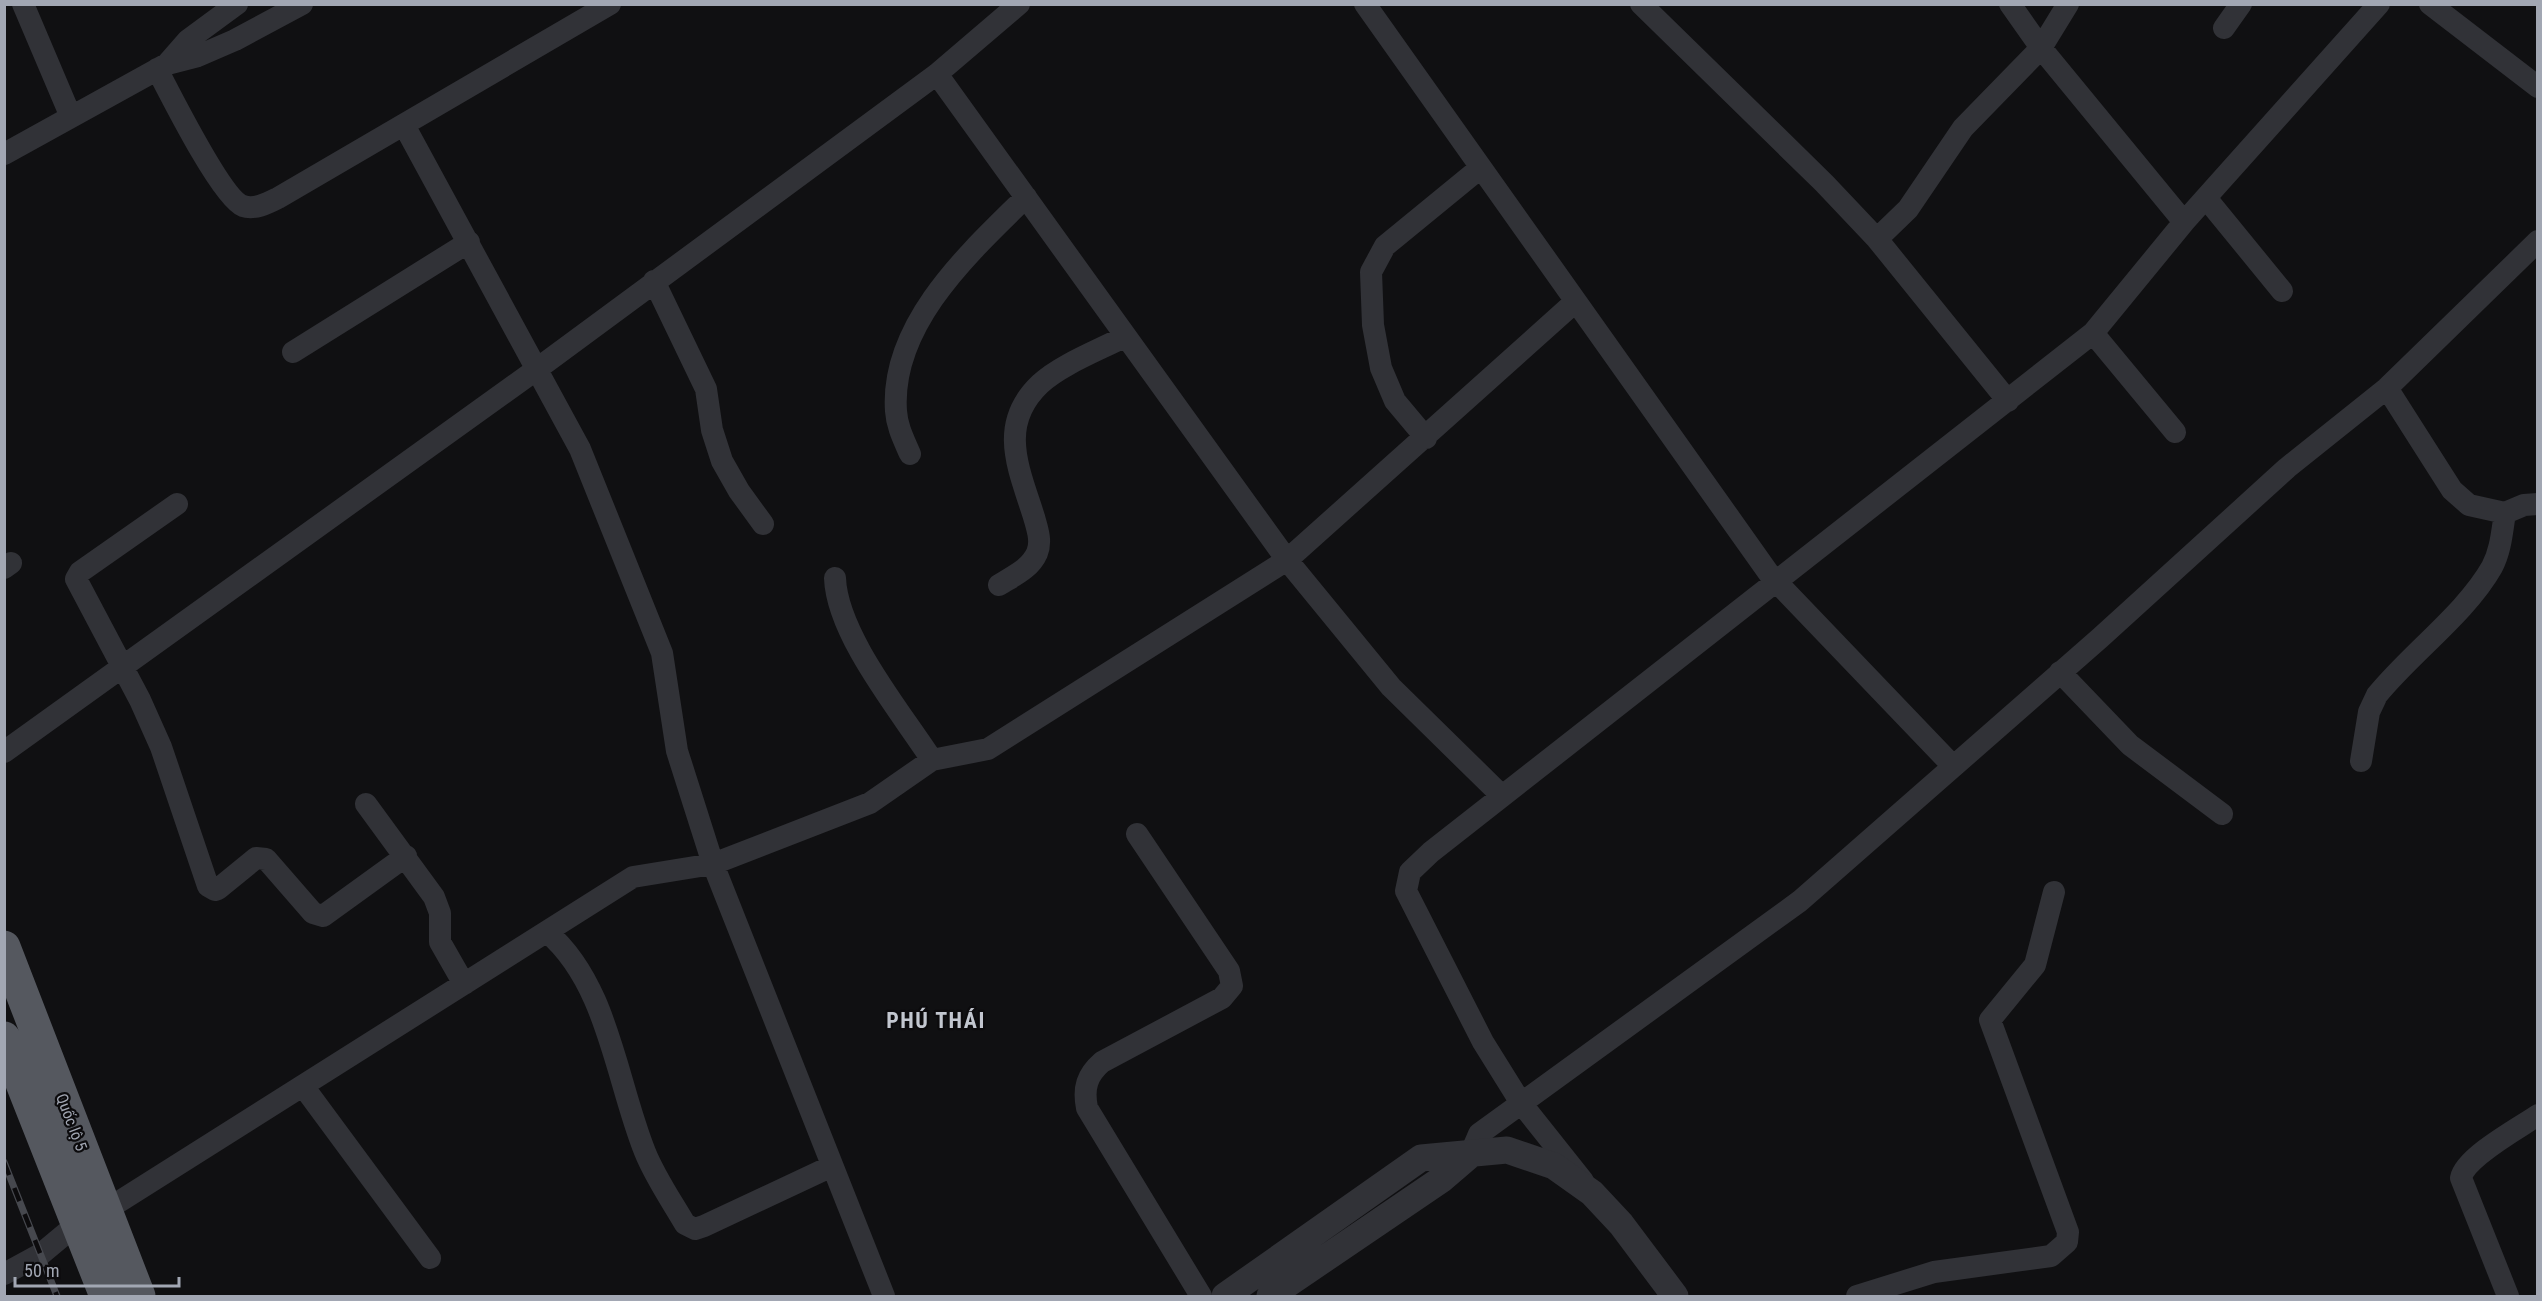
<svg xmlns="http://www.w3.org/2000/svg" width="2542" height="1301" font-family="'Roboto Condensed',sans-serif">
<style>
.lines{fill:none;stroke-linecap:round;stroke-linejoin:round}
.minor{stroke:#313237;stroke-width:22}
.tertiary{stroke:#313237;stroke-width:27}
.trunk{stroke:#55585f;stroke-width:33}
.rail-casing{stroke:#46484e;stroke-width:7}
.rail{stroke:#0c0b0d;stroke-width:4.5;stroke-dasharray:14;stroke-linecap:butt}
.labels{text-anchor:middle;stroke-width:4.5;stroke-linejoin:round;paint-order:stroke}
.street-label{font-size:16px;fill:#a2a7b3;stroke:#0c0b0d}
.district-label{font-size:22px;font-weight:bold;letter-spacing:1.5px;fill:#c2c6cf;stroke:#0c0b0d}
</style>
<rect width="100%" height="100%" fill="#101012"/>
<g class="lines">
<!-- minor -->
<path class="minor" d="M23 4 71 117
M1365 4 1770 575 1953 766
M1641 4 1824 183 1877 239 2008 401
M2010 4 2041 48 2184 222
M2430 4 2538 87
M2224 28 2241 4
M167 64 188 40 237 4
M157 69C170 94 222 198 243 206 255 210 268 203 278 198L610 4
M937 74 1287 560 1391 687 1502 796
M404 125 580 449 662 653 677 751 713 864 884 1296
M4 154 167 64 198 56 235 40 302 4
M2206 198 2282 291
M1877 239 1908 209 1963 128 2041 48 2068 4
M654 281 706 389 712 430 722 461 739 491 763 524
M2093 333 2175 432
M293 352 469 242
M2387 388 2452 490 2469 505 2505 513 2524 505 2538 504
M1426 438 1395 401 1381 368 1373 325 1371 272 1385 246 1479 169
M910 454C904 440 897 427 896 411 890 324 970 252 1026 197
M177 504 80 572 76 579 140 700 161 747 208 886 215 890 218 889 256 858 266 859 313 913 323 916 406 856
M4 568 11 563
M835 578C837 635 901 712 932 760
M999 585C1013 576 1030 569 1037 553 1042 541 1037 528 1034 517 1019 469 997 425 1040 384 1060 365 1099 350 1124 337
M2060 672 2130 745 2222 814
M4 752 537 369 937 74 1019 4
M2361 761 2369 712 2377 695C2411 653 2466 613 2492 567 2501 550 2502 531 2505 513
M366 804 434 897 440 913V942L464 984
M1137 834 1229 971 1232 986 1222 998 1102 1062C1087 1075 1083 1088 1087 1108L1201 1296
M547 932C608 984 616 1080 645 1152 655 1177 671 1200 685 1224L695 1229 704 1226 832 1166
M303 1086 430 1258
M1470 1155 1479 1134 1800 901 2100 638 2287 468 2387 388 2538 241
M1583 1181 1521 1103 1483 1042 1406 891 1410 872 1431 852 2093 333 2184 222 2379 4
M106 1210 633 877 713 864 870 803 932 760 988 749 1287 560 1575 302
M4 1274 41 1254 77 1224
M1857 1296 1934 1272 2051 1256 2067 1242 2068 1232 1990 1020 2035 965 2054 892
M2508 1296 2461 1178C2465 1157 2519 1128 2538 1115"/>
<!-- tertiary -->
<path class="tertiary" d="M1225 1296 1421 1158 1507 1150 1554 1166 1592 1193 1621 1224 1675 1296
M1270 1296 1442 1179 1470 1155"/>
<!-- trunk -->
<path class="trunk" d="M4 947 139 1296
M4 1038 106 1296"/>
<!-- rail casing -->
<g class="rail-casing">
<path id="rail" d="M4 1162 57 1296"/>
</g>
<!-- rail -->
<use href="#rail" class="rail"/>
</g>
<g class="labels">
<!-- street labels -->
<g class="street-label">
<text transform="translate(72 1122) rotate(69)" y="6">Quốc lộ 5</text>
</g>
<!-- district labels -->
<g class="district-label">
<text x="936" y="1028">PHÚ THÁI</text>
</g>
</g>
<!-- border -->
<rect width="2542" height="1301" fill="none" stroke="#a2a7b3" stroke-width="12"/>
<!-- scale -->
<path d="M15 1277v9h164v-9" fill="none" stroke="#a2a7b3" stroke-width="3"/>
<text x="24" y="1277" font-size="18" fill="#a2a7b3" stroke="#0c0b0d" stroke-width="4.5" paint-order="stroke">50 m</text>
</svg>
